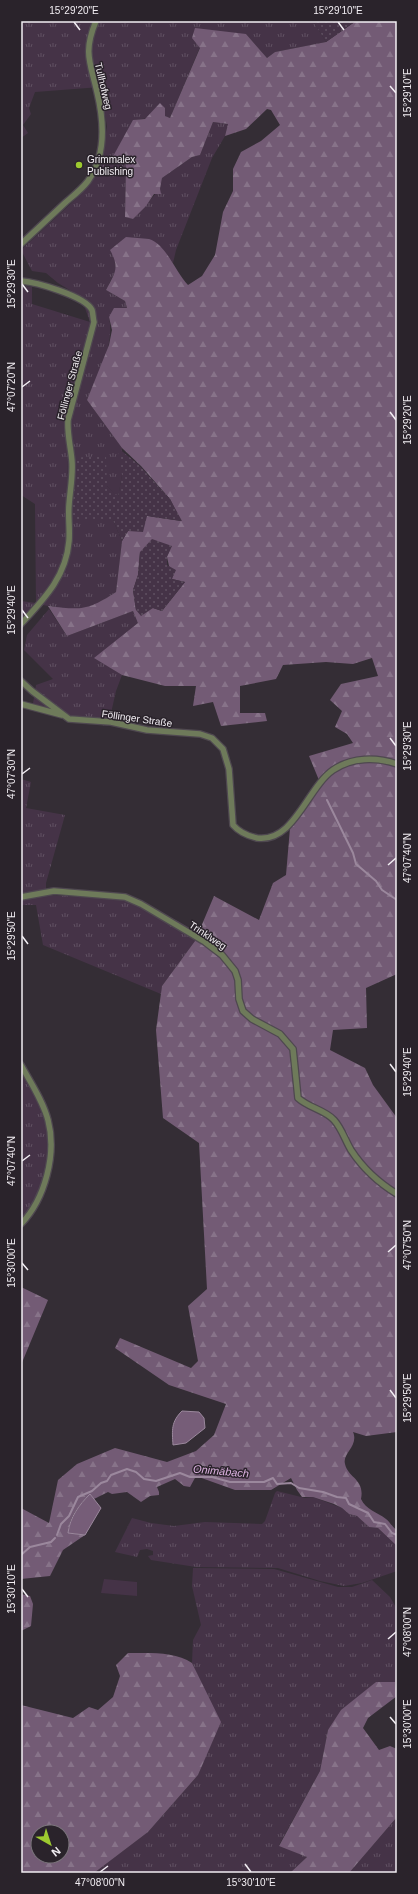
<svg xmlns="http://www.w3.org/2000/svg" width="418" height="1894" font-family="Helvetica,sans-serif">
<style>
.grass{fill:url(#grass-tufts)}
.forest{fill:url(#forest-firs);fill-rule:evenodd}
.park{fill:url(#park-dots)}
.pitch{fill:#453347}
.water{fill:#765d78;stroke:#9b889d}
.lines{fill:none;stroke-linecap:round;stroke-linejoin:round}
.stream{stroke:#9b889d;stroke-width:2}
.street-casing{stroke:#4f4850;stroke-width:8}
.street{stroke:#6e7a5a;stroke-width:5.5}
.ticks{fill:none;stroke:#f2eef3;stroke-width:1.5}
.poi-dot{fill:#9dca30;stroke:#2a232b;stroke-width:1.5}
.labels{text-anchor:middle;stroke-width:3;stroke-linejoin:round;paint-order:stroke}
.street-label{font-size:10px;fill:#f2eef3;stroke:#2a232b}
.poi-label{font-size:10px;fill:#f2eef3;stroke:#2a232b;text-anchor:start}
.water-label{font-size:11px;font-style:italic;fill:#ddb2e1;stroke:#2a232b}
.neatline{fill:none;stroke:#f2eef3;stroke-width:1.5}
.ticks-label{font-size:10px;text-anchor:middle;fill:#f2eef3}
</style>
<defs>
<pattern id="grass-tufts" width="24" height="20" patternUnits="userSpaceOnUse"><rect width="24" height="20" fill="#453347"/><path d="M3 7l-1-3M5 7V3M7 7l1-3M15 17l-1-3M17 17v-4M19 17l1-3" fill="none" stroke="#605162"/></pattern>
<pattern id="forest-firs" width="22" height="20" patternUnits="userSpaceOnUse"><rect width="22" height="20" fill="#735b75"/><path d="M5 1l3.5 6h-7zM16 11l3.5 6h-7z" fill="#877389"/></pattern>
<pattern id="park-dots" width="8" height="8" patternUnits="userSpaceOnUse"><rect width="8" height="8" fill="#453347"/><path d="M2 2h.1M6 6h.1" fill="none" stroke="#605162" stroke-width="1.8" stroke-linecap="round"/></pattern>
</defs>
<rect width="100%" height="100%" fill="#342d35"/>
<!-- grass -->
<path class="grass" d="M21 21H313L326 42 275 52 267 58 246 34 200 47 170 118 165 116 134 120 111 160 126 162 125 217 133 219 160 189 162 178 192 157 200 155 213 122 228 124 225 136 212 158 176 250 173 263 162 249 115 260 116 270 106 290 125 301 127 308 119 309 109 317C115 346 98 374 87 400L122 448V475L118 498 107 486 68 458 66 519 113 520 122 541 116 592 96 605 75 610 36 604 21 618V601L36 603 35 504 21 495V286L32 287V304L90 322 81 297 58 283 46 273 32 271 21 250 79 196 93 177 104 150 107 126 100 87 35 92 29 108 31 114 23 125 28 133 21 138Z
M49 609 67 636 133 611 139 623 95 658 122 675 116 691 108 726 67 720 56 715 32 710 36 685 53 679 24 650 27 635Z
M21 779 31 782 26 808 65 815 46 883V895L122 899 178 921 198 933 195 941 162 986 161 994 43 945 36 905H21Z
M21 1065 45 1110 51 1147 42 1188 21 1224Z
M277 1491 305 1498 313 1497 342 1508 349 1514 357 1516 369 1527 378 1528 397 1546V1571L362 1583 344 1586 320 1581 278 1568 196 1567 151 1560 148 1556 153 1555V1551L147 1549 140 1550 137 1557 115 1552 132 1518 151 1523 174 1526 205 1522 262 1524 265 1521 275 1493Z
M193 1568 274 1569 338 1587H352L372 1580 390 1597 397 1609V1683L376 1682 328 1730 320 1771 279 1845 307 1857 290 1873H94L148 1832 198 1775 220 1723 192 1663 193 1640 201 1625 192 1586Z
M397 1817V1873H349Z"/>
<!-- forest -->
<path class="forest" d="M356 21H397V974L366 988 367 1028 333 1030 330 1050 365 1068 373 1085 397 1118V1432L366 1436 353 1432C359 1446 342 1453 345 1464 348 1478 365 1479 361 1499 366 1510 377 1512 386 1519 390 1522 392 1527 397 1530V1546L378 1528 369 1527 357 1516 349 1514 342 1508 334 1504 313 1497H302L297 1490 291 1478 271 1490H235L196 1476 190 1487 184 1486 175 1479 157 1487 159 1492V1495L150 1496 141 1502 127 1492 112 1494 108 1492 94 1499 90 1494C79 1505 69 1517 68 1533L85 1535 63 1550 50 1576 21 1579V1508L49 1523 58 1480 77 1464 115 1448 167 1462 196 1451 214 1435 226 1404 169 1385 115 1348 120 1338 191 1368 198 1361 188 1306 207 1289 199 1143 163 1118 156 1030 162 986 195 941 214 896 259 920 273 883 286 875 290 828 321 785 309 756 353 743 347 734 335 727 342 711 330 700 341 684 378 676 372 658 353 664 326 662 283 665 276 679 240 686V713H265L267 721 221 726 213 702 193 706 196 686H165L122 675 94 658 138 623 133 611 67 636 48 606C81 610 87 611 116 592L122 541 128 531 147 516 181 521 170 499 141 466 122 448 87 400 109 345 112 330 109 317 114 308H127L125 301 106 290C115 273 120 268 110 250L126 237C133 238 142 238 149 239 166 244 176 273 188 285L202 276 215 255 223 212 233 191V169L241 152 261 141 280 125 271 110 267 109 246 129 225 136 228 124 213 122 200 155 192 157 162 178 160 189 161 194H154L146 206 133 219 125 217 126 162 111 160 133 120 145 119 160 103 165 108V116L170 118 200 48 192 38 195 28 246 34 267 58 275 52 326 42ZM140 552 167 557 172 579 185 582 162 611 153 608 136 610 133 590 138 575Z
M21 1287 48 1300 21 1365Z
M21 1594 30 1596 33 1604 31 1626 21 1631Z
M128 1653C148 1653 175 1651 192 1663L221 1722 198 1775 148 1832 94 1873H21V1705L73 1718 89 1707 98 1710 113 1697 120 1676 116 1665ZM38 1832H62V1856H38Z
M376 1682H395L397 1696 368 1718 363 1728 379 1750 390 1746 397 1749V1817L349 1873H290L307 1857 279 1846 320 1771 328 1730 341 1710Z"/>
<!-- park -->
<path class="park" d="M313 21H356L326 42Z
M118 448 138 464 170 499 182 521 147 516 143 532 128 531 122 541 113 520H66L68 458 106 456 107 486 118 497 122 475Z
M152 539 172 546 167 557V565L176 570 172 579 185 582 162 611 153 608 141 616 136 610 133 590 138 575 140 552Z"/>
<!-- pitch -->
<path class="pitch" d="M104 1579 137 1582V1596L101 1593Z"/>
<!-- water -->
<path class="water" d="M182 1411 199 1412 204 1418 205 1428 186 1443 173 1445C172 1430 171 1422 182 1411Z
M90 1494 101 1508 85 1535 68 1533C70 1517 79 1505 90 1494Z"/>
<g class="lines">
<!-- stream -->
<path class="stream" d="M327 800 353 853 356 864 376 881 382 890 397 900
M57 1535 61 1524 69 1516 78 1497 92 1491 101 1483 107 1481 111 1475 127 1469 136 1472 144 1479 156 1481 180 1473 190 1477H212L230 1482H264L273 1478 277 1484 291 1483 299 1488 323 1492 337 1497 346 1498 349 1504 368 1513 374 1522 385 1524 392 1533 397 1535
M21 1555 30 1547 51 1542 55 1538"/>
<!-- street casing -->
<g class="street-casing">
<path id="street" d="M21 244C36 230 51 216 66 202 73 196 82 189 88 181 106 156 104 121 97 92 90 62 83 52 96 21
M21 281C36 282 85 296 92 310 93 313 93 319 94 322L68 420C67 434 71 448 72 462 73 476 70 491 69 505 68 517 70 529 69 541 66 577 44 599 21 624
M21 681 32 691 69 719 111 722 147 730 200 734 212 738 223 749 229 769 233 825C239 832 248 836 257 838 294 843 307 788 333 770 352 757 376 757 397 764
M21 704 62 715
M21 897 54 891 125 897 141 904 205 942 222 955 235 971 238 980 239 999 243 1011 252 1019 280 1034 293 1049 298 1098C309 1108 325 1110 334 1120 342 1129 345 1140 351 1150 362 1167 379 1183 397 1194
M21 1065C31 1083 43 1101 48 1120 57 1154 45 1199 21 1224"/>
</g>
<!-- street -->
<use href="#street" class="street"/>
</g>
<!-- ticks -->
<path class="ticks" d="M74 22 80 30M338 22 344 30M390 86 396 93M22 284 28 292M22 387 30 381M390 412 396 420M22 610 28 618M390 738 396 746M22 774 30 768M388 865 396 858M22 936 28 944M390 1064 396 1072M22 1161 30 1155M388 1252 396 1245M22 1263 28 1270M390 1390 396 1398M22 1589 28 1597M388 1639 396 1632M390 1717 396 1724M245 1864 251 1872M100 1872 108 1866"/>
<!-- markers -->
<circle class="poi-dot" cx="79" cy="165" r="4"/>
<g class="labels">
<!-- street labels -->
<g class="street-label">
<text transform="translate(104 86) rotate(77)" y="4">Tullhofweg</text>
<text transform="translate(69 385) rotate(-75)" y="4">Föllinger Straße</text>
<text transform="translate(137 718) rotate(8)" y="4">Föllinger Straße</text>
<text transform="translate(208 935) rotate(34)" y="4">Trinklweg</text>
</g>
<!-- poi labels -->
<g class="poi-label">
<text x="87" y="163">Grimmalex<tspan x="87" dy="12">Publishing</tspan></text>
</g>
<!-- water labels -->
<g class="water-label">
<text transform="translate(221 1471) rotate(5)" y="4">Onimäbach</text>
</g>
</g>
<!-- border -->
<rect width="418" height="1894" fill="none" stroke="#2a232b" stroke-width="44"/>
<!-- north arrow -->
<g transform="translate(50 1844) rotate(141)"><circle r="19" fill="#2a232b" stroke="#7a747b"/>
<path d="M0-3L7 15L0 10L-7 15Z" fill="#9dca30"/>
<text y="-6" font-size="11" font-weight="bold" text-anchor="middle" fill="#f2eef3">N</text>
</g>
<rect x="22" y="22" width="374" height="1850" class="neatline"/>
<g class="ticks-label">
<text x="74" y="14">15°29'20"E</text>
<text x="338" y="14">15°29'10"E</text>
<text transform="translate(407 93) rotate(-90)" y="4">15°29'10"E</text>
<text transform="translate(11 284) rotate(-90)" y="4">15°29'30"E</text>
<text transform="translate(11 387) rotate(-90)" y="4">47°07'20"N</text>
<text transform="translate(407 420) rotate(-90)" y="4">15°29'20"E</text>
<text transform="translate(11 610) rotate(-90)" y="4">15°29'40"E</text>
<text transform="translate(407 746) rotate(-90)" y="4">15°29'30"E</text>
<text transform="translate(11 774) rotate(-90)" y="4">47°07'30"N</text>
<text transform="translate(407 858) rotate(-90)" y="4">47°07'40"N</text>
<text transform="translate(11 936) rotate(-90)" y="4">15°29'50"E</text>
<text transform="translate(407 1072) rotate(-90)" y="4">15°29'40"E</text>
<text transform="translate(11 1161) rotate(-90)" y="4">47°07'40"N</text>
<text transform="translate(407 1245) rotate(-90)" y="4">47°07'50"N</text>
<text transform="translate(11 1263) rotate(-90)" y="4">15°30'00"E</text>
<text transform="translate(407 1398) rotate(-90)" y="4">15°29'50"E</text>
<text transform="translate(11 1589) rotate(-90)" y="4">15°30'10"E</text>
<text transform="translate(407 1632) rotate(-90)" y="4">47°08'00"N</text>
<text transform="translate(407 1724) rotate(-90)" y="4">15°30'00"E</text>
<text x="100" y="1886">47°08'00"N</text>
<text x="251" y="1886">15°30'10"E</text>
</g>
</svg>
